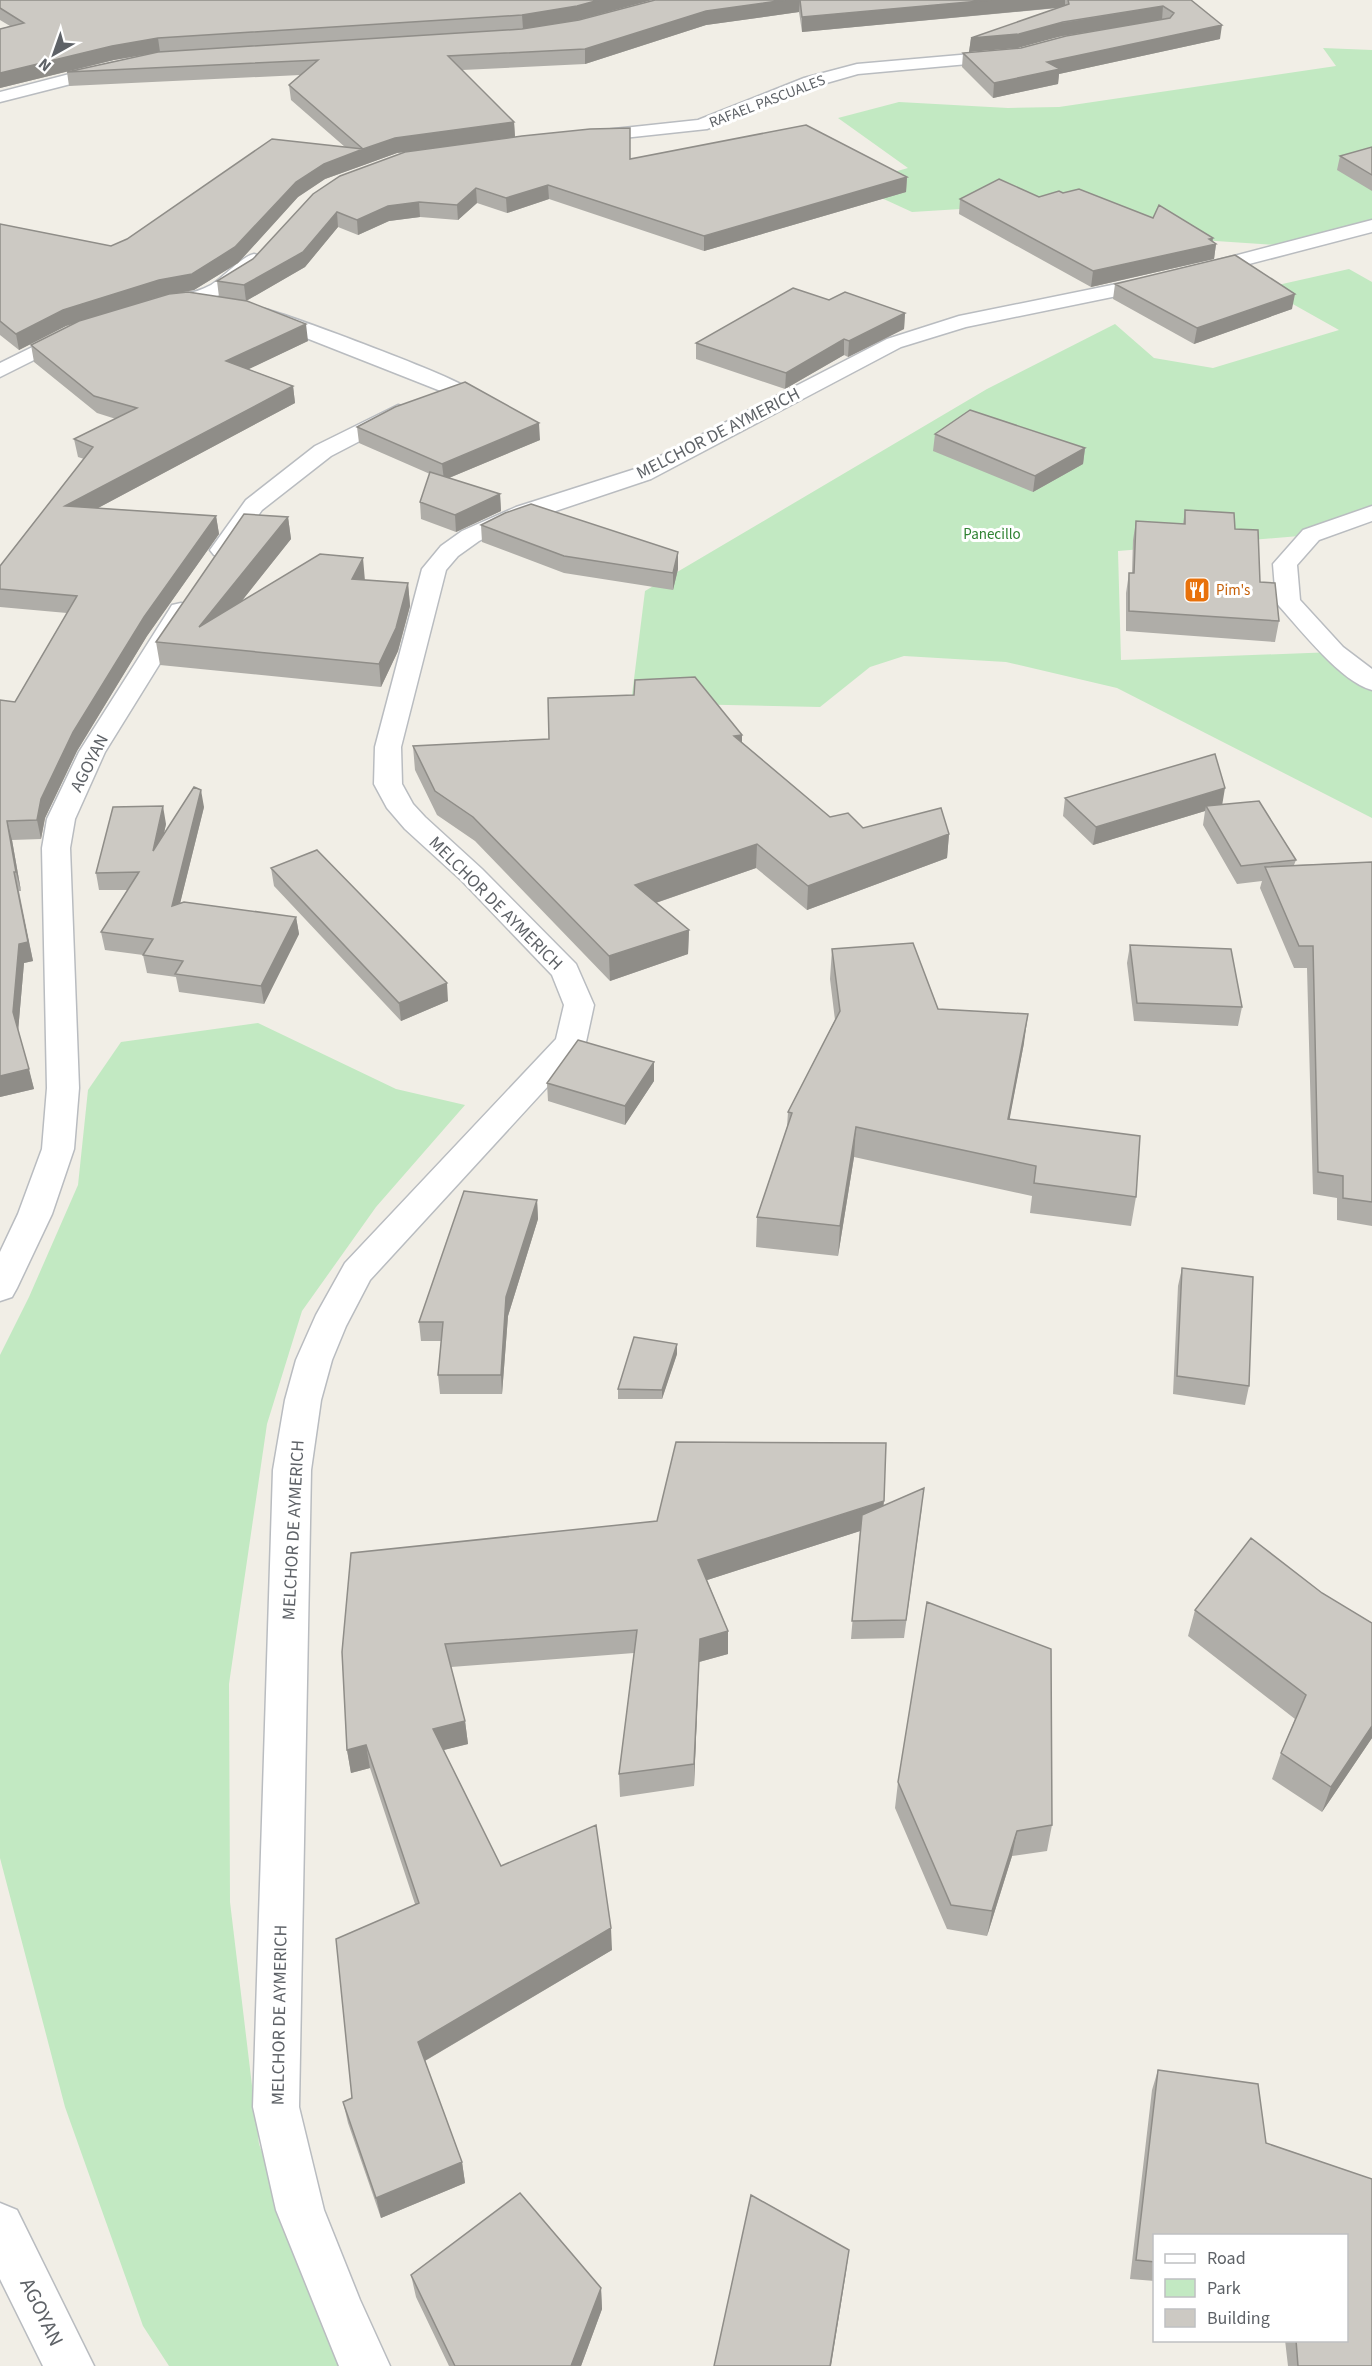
<svg xmlns="http://www.w3.org/2000/svg" width="1372" height="2366" font-family="'Source Sans 3',sans-serif">
<style>
.green{fill:#c2e9c2}
.lines{fill:none;stroke-linecap:round;stroke-linejoin:round}
.minor-casing{stroke:#b9bcc0;stroke-width:3}
.tertiary-casing{stroke:#b9bcc0;stroke-width:3}
.minor{fill:#fff;fill-rule:evenodd}
.tertiary{fill:#fff;fill-rule:evenodd}
.wall{fill:#afada8}
.shaded-wall{fill:#8f8d88}
.building{fill:#ccc9c3;stroke:#8f8d88;stroke-width:1.5}
.labels{text-anchor:middle;stroke-width:6;stroke-linejoin:round;paint-order:stroke}
.far-street-label{font-size:15px;fill:#5e6267;stroke:#fff}
.far-park-label{font-size:15px;fill:#308333;stroke:#fff}
.far-food-label{font-size:15px;fill:#c56008;stroke:#fff;text-anchor:start}
.street-label{font-size:18px;fill:#5e6267;stroke:#fff}
.near-street-label{font-size:21px;fill:#5e6267;stroke:#fff}
</style>
<rect width="100%" height="100%" fill="#f1eee6"/>
<!-- green -->
<path class="green" d="M1323 48 1372 50V226L1292 246 1126 235 993 207 912 212 851 184 908 168 838 118 899 102 1008 108 1059 107 1336 66Z
M1349 269 1372 282V513L1311 535 1118 551 1121 660 1334 652 1372 682V818L1117 688 1006 662 904 656 870 667 820 707 631 703 645 591 987 389 1115 324 1154 358 1213 368 1339 330 1264 288Z
M258 1023 396 1089 465 1105 376 1207 302 1311 267 1424 229 1684 230 1902 259 2144 340 2366H169L143 2326 65 2107 0 1858V1355L29 1297 78 1185 88 1090 121 1042Z"/>
<g class="lines">
<!-- minor casing -->
<g class="minor-casing">
<path id="minor" d="M1006 51 1012 52 1014 56 1012 60 858 74 816 86 707 129 586 142 580 141 577 137 580 133 586 132 698 120 804 78 857 64Z
M1372 220V232L1161 287 966 327 901 347 651 479 505 528 479 541 458 556 446 570 401 747 402 784 413 804 425 817 482 869 576 964 594 1005 586 1042 582 1049 370 1280 346 1326 332 1360 321 1400 311 1470 299 2107 324 2210 360 2300 390 2366H339L276 2210 253 2107 273 1470 285 1400 296 1360 316 1315 345 1263 556 1039 564 1005 552 975 462 881 405 829 387 808 374 784 375 747 422 569 441 546 462 531 516 507 635 469 887 339 959 316 1161 275Z
M254 254 261 256 264 260C238 297 202 301 162 311L155 309 152 305 155 301C174 295 193 295 211 285 224 277 241 257 254 254Z
M265 309C288 315 462 379 470 390L467 395 459 396 451 395 258 319 255 315 258 311Z
M73 327 80 329 83 333 80 337 0 377V363Z
M398 405 406 407 409 412 406 417 331 456 262 510 230 555 222 557 214 555 210 550 246 500 315 446Z
M1372 506V521L1319 540 1297 565 1300 600 1343 647 1372 669V690C1341 682 1301 630 1279 606L1276 601 1273 564 1303 530Z
M181 603 190 605 193 610 105 752 75 819 70 848 79 1088 74 1149 52 1214 17 1288 12 1297 0 1301V1252L18 1214 42 1149 47 1088 42 848 47 819 79 752 169 610 172 605Z
M0 2203 17 2210 94 2366H43L0 2279Z"/>
</g>
<!-- tertiary casing -->
<g class="tertiary-casing">
<path id="tertiary" d="M112 63 118 64 120 68 118 72 0 102V92Z"/>
</g>
<!-- minor -->
<use href="#minor" class="minor"/>
<!-- tertiary -->
<use href="#tertiary" class="tertiary"/>
</g>
<!-- wall -->
<path class="wall" d="M0 0H652L578 20 522 29 579 20 655 0H1191L1220 39 1059 74 1058 84 993 98 962 67 963 53 1021 48 1147 22 969 52 971 38 1058 8 802 32 799 12 706 25 585 64 462 70 514 122 515 137 630 159 907 177 906 192 704 251 549 199 507 213 477 203 458 220 420 217 389 221 358 235 338 227 305 267 246 301 219 297 217 281 433 148 397 153 325 179 298 197 238 263 194 290 180 293 308 341 248 369 293 386 295 403 98 508 216 516 219 534 147 636 77 751 45 818 41 839 12 840 21 891H19L33 961 24 963 18 1031 34 1089 0 1097V700L15 702 67 613 0 607V566L84 459 78 457 74 439 116 419 97 413 34 362 31 345 75 323 66 326 19 350 0 335V224L111 246 345 147 291 100 289 85 300 75 69 86 67 72 154 53 114 60 0 88V29L10 26 0 20Z
M1372 147V191L1337 170 1340 156Z
M1063 193 1212 241 1216 244 1214 259 1091 287 959 214 960 199 1039 197Z
M1115 284 1292 309 1194 344 1113 299Z
M829 300 905 313 904 329 848 357 844 355 785 389 696 359V343Z
M357 427 540 440 449 478 500 494 501 511 456 532 421 519 420 502 430 474 359 443Z
M935 434 1085 448 1083 464 1033 492 933 451Z
M1185 510 1235 529 1279 621 1275 642 1126 631V593L1129 573H1132L1133 540 1136 521 1183 524Z
M288 517 291 539 241 602 365 580 408 583 410 606 398 651 381 687 160 665 156 642Z
M481 525 678 569 673 590 564 573 482 542Z
M742 735V743L830 817 863 828 949 834 947 858 807 910 756 868 656 903 689 930 688 954 610 981 475 841 437 815 415 770 413 746Z
M1065 798 1222 805 1296 860 1294 865 1372 862V1226L1337 1220V1198L1313 1194 1307 968H1294L1260 888 1262 881 1237 884 1203 825 1205 811 1093 845 1063 816Z
M204 807 180 903 296 917 299 934 264 1004 179 992 176 977 147 973 143 955 105 950 101 932 128 890H99L96 873 166 824 164 833Z
M271 868 448 1001 401 1021 274 886Z
M1130 945 1242 1007 1238 1026 1134 1021 1127 963Z
M832 949 938 1009 1024 1043 1009 1120 1136 1197 1131 1226 1030 1213 1032 1196 854 1157 838 1256 756 1247 757 1217 787 1127 788 1112 835 1020 830 979Z
M654 1062V1081L625 1125 548 1101 547 1083Z
M537 1200 538 1219 508 1316 502 1394H440L438 1375 441 1341H421L419 1322Z
M1182 1268 1249 1386 1245 1405 1173 1394 1178 1286Z
M677 1354 662 1399H618V1389Z
M883 1506 922 1507 904 1638 851 1639 860 1531 707 1580 728 1631V1654L699 1662 694 1786 620 1797 619 1774 634 1653 451 1667 465 1721 468 1744 443 1750 501 1866 612 1950 425 2061 462 2162 465 2183 381 2218 348 2123 343 2102 352 2098 415 1904 370 1768 351 1773 347 1750 342 1652Z
M1322 1593 1372 1623V1738L1322 1812 1272 1779 1281 1753 1295 1719 1188 1636 1195 1610Z
M898 1782 1052 1825 1047 1851 1012 1856 987 1936 947 1929 895 1808Z
M1158 2070 1258 2084 1266 2143 1372 2179V2366H1288L1285 2340H1347V2235H1155V2281L1130 2279 1152 2090Z
M411 2275 601 2288 602 2309 581 2366H449L416 2297Z"/>
<!-- shaded-wall -->
<path class="shaded-wall" d="M599 0H652L578 20 523 29 522 15Z
M785 0H800L799 12 706 25 585 64V49L706 11Z
M991 0H1065V7L802 32V17Z
M1163 6 1162 20 1062 36 1018 48 969 52 971 38Z
M1222 25 1220 39 1059 74 1058 84 993 98 994 83 1047 62Z
M158 38 160 52 114 60 0 88V73L112 46Z
M514 122 515 137 397 153 364 165 363 149 395 138Z
M363 149 364 165 325 179 298 197 238 263 194 290 161 296 66 326 19 350 16 334 296 182 324 164Z
M907 177 906 192 704 251V236Z
M548 185 549 199 507 213 506 198Z
M476 188 477 203 458 220 457 205Z
M419 202 420 217 389 221 358 235 357 220 388 206Z
M337 212 338 227 305 267 246 301 244 285Z
M1213 238 1212 245 1216 244 1214 259 1091 287 1093 271Z
M1295 294 1292 309 1194 344 1197 328Z
M905 313 904 329 848 357 849 341Z
M306 324 308 341 228 379 226 361Z
M844 339V355L785 389 786 373Z
M293 386 295 403 68 524 65 506Z
M539 423 540 440 444 480 442 464Z
M1085 448 1083 464 1033 492 1035 476Z
M500 494 501 511 456 532 455 515Z
M216 516 219 534 147 636 77 751 45 818 41 839 37 820 41 799 73 732 144 617Z
M288 517 291 539 205 647 199 627Z
M678 552V569L673 590V573Z
M363 558 365 581 352 579Z
M408 583 410 606 398 651 381 687 379 664Z
M742 735V759L734 736Z
M1225 788 1222 806H1206L1205 811 1093 845 1096 827Z
M201 790 204 807 175 924 172 906Z
M163 806 166 824 156 869 153 851Z
M7 821 12 840 21 891 16 872Z
M949 834 947 858 807 910 808 886Z
M757 844 756 868 635 910V885Z
M14 872 33 961 24 963 18 1032 13 1012Z
M296 917 299 934 264 1004 261 986Z
M689 930 688 954 610 981 609 956Z
M447 983 448 1001 401 1021 399 1003Z
M1028 1014 1024 1043 1004 1149 1008 1119Z
M654 1062V1081L625 1125V1106Z
M29 1069 34 1089 0 1097V1076Z
M856 1127 854 1157 838 1256 840 1226Z
M537 1200 538 1219 508 1316 502 1394 501 1375 506 1297Z
M677 1344V1354L662 1399V1390Z
M884 1501 882 1524 698 1583V1560Z
M728 1631V1654L699 1662 694 1786V1764L700 1639Z
M465 1721 468 1744 436 1752 433 1729Z
M1372 1726V1738L1322 1812 1331 1787Z
M366 1745 370 1768 351 1773 347 1750Z
M1017 1831 1012 1856 987 1936 992 1911Z
M611 1928 612 1950 421 2063 418 2042Z
M462 2162 465 2183 381 2218 376 2198Z
M849 2250 846 2272 831 2366H830Z
M601 2288 602 2309 581 2366H571Z"/>
<!-- building -->
<path class="building" d="M0 0H599L577 6 522 15 158 38 112 46 0 73V29L24 23 0 8Z
M655 0H785L706 11 585 49 448 56 514 122 395 138 363 149 289 85 318 60 67 72 158 52 522 29 579 20Z
M800 0H991L802 17Z
M1068 0H1191L1222 25 1047 62 1060 69 994 83 963 53 1021 48 1066 36 1170 18 1174 13 1163 6 1063 22 1019 34 971 38 1069 4Z
M806 125 907 177 704 236 548 185 506 198 476 188 457 205 419 202 388 206 357 220 337 212 303 252 244 285 217 281 253 259 313 194 340 176 405 152 522 136 590 129 630 128V159Z
M272 139 363 149 324 164 296 182 235 247 192 274 159 280 63 310 16 334 0 321V224L111 246 127 239Z
M1372 147V175L1340 156Z
M999 179 1039 197 1059 191 1063 193 1079 189 1153 218 1159 205 1213 238 1209 239 1216 244 1093 271 960 199Z
M1235 255 1295 294 1197 328 1115 284Z
M793 288 829 300 845 292 905 313 849 341 844 339 786 373 696 343Z
M188 292 247 301 306 324 226 361 293 386 65 506 216 516 144 617 73 732 41 799 37 820 7 821 16 872H14L28 942 19 944 13 1012 29 1069 0 1076V700L15 702 77 596 0 589V566L93 447 74 439 137 408 94 396 31 345 79 321 169 294Z
M465 382 539 423 442 464 357 427 395 407Z
M970 410 1085 448 1035 476 935 434Z
M430 472 500 494 455 515 420 502Z
M531 504 678 552 673 573 564 556 481 525 505 513Z
M1185 510 1234 513 1235 529 1258 530 1260 582 1275 583 1279 621 1129 611V573H1134L1136 521 1185 524Z
M244 514 288 517 199 627 320 554 363 558 352 579 408 583 396 628 379 664 156 642Z
M695 677 742 735 734 736 830 817 848 813 863 828 941 808 949 834 808 886 757 844 635 885 689 930 609 956 473 817 435 791 413 746 549 739 548 698 634 695 635 680Z
M1215 754 1225 788 1096 827 1065 798Z
M194 787 201 790 172 906 184 902 296 917 261 986 175 974 183 961 143 955 153 939 101 932 139 872 96 873 113 807 163 806 153 851Z
M1259 801 1296 860 1241 866 1206 806Z
M317 850 447 983 399 1003 271 868Z
M1372 862V1202L1343 1198V1176L1318 1172 1313 946H1299L1265 867Z
M913 943 938 1009 1028 1014 1008 1119 1140 1136 1136 1197 1034 1183 1036 1166 856 1127 840 1226 757 1217 792 1113 788 1112 840 1011 832 949Z
M1130 945 1231 949 1242 1007 1137 1003Z
M578 1040 654 1062 625 1106 547 1083Z
M464 1191 537 1200 506 1297 501 1375H438L443 1322H419Z
M1182 1268 1253 1277 1249 1386 1177 1376Z
M634 1337 677 1344 662 1390 618 1389Z
M676 1442 886 1443 884 1501 698 1560 728 1631 700 1639 694 1764 619 1774 637 1630 445 1644 465 1721 433 1729 501 1866 596 1825 611 1928 418 2042 462 2162 376 2198 343 2102 352 2098 336 1939 419 1903 366 1745 347 1750 342 1652 351 1553 657 1521Z
M924 1488 906 1620 852 1621 862 1515Z
M1251 1538 1322 1593 1372 1623V1726L1331 1787 1281 1753 1306 1695 1195 1610Z
M927 1602 1051 1649 1052 1825 1017 1831 992 1911 951 1905 898 1782Z
M1158 2070 1258 2084 1266 2143 1372 2179V2366H1298L1296 2340H1347V2235H1155V2262L1136 2260Z
M520 2193 601 2288 571 2366H455L411 2275Z
M751 2195 849 2250 830 2366H714Z"/>
<!-- icons -->
<defs>
<g id="restaurant-square" transform="scale(1.35)"><rect x="-9" y="-9" width="18" height="18" rx="4" fill="#e8710a" stroke="#fff"/><path d="M-5-6h1v4h1v-4h1v4h1v-4h1v5L-1.5 .5V6h-2V.5L-5-1ZM5-6V6H3V1.5H1.5Q1.5-4 5-6Z" fill="#fff"/></g>
</defs>
<g fill-rule="evenodd">
<use href="#restaurant-square" x="1197" y="590"/>
</g>
<g class="labels">
<!-- far-street labels -->
<g class="far-street-label">
<text transform="translate(767 101) rotate(-21)" y="5">RAFAEL PASCUALES</text>
</g>
<!-- far-park labels -->
<g class="far-park-label">
<text x="992" y="539">Panecillo</text>
</g>
<!-- far-food labels -->
<g class="far-food-label">
<text x="1216" y="595">Pim's</text>
</g>
<!-- street labels -->
<g class="street-label">
<text transform="translate(718 433) rotate(-27)" y="6">MELCHOR DE AYMERICH</text>
<text transform="translate(89 763) rotate(-63)" y="6">AGOYAN</text>
<text transform="translate(496 903) rotate(45)" y="6">MELCHOR DE AYMERICH</text>
<text transform="translate(293 1530) rotate(-87)" y="6">MELCHOR DE AYMERICH</text>
<text transform="translate(279 2015) rotate(-89)" y="6">MELCHOR DE AYMERICH</text>
</g>
<!-- near-street labels -->
<g class="near-street-label">
<text transform="translate(42 2312) rotate(64)" y="7">AGOYAN</text>
</g>
</g>
<!-- legend -->
<rect x="1153" y="2234" width="195" height="108" fill="#ffffff" stroke="#bfc0c2" stroke-width="1.5"/>
<rect x="1165" y="2254" width="30" height="9" fill="#ffffff" stroke="#bfc0c2" stroke-width="1.5"/>
<text x="1207" y="2264" font-size="18" fill="#5e6267">Road</text>
<rect x="1165" y="2279" width="30" height="18" fill="#c2e9c2" stroke="#bfc0c2" stroke-width="1.5"/>
<text x="1207" y="2294" font-size="18" fill="#5e6267">Park</text>
<rect x="1165" y="2309" width="30" height="18" fill="#ccc9c3" stroke="#bfc0c2" stroke-width="1.5"/>
<text x="1207" y="2324" font-size="18" fill="#5e6267">Building</text>
<!-- north arrow -->
<g transform="translate(54 54) rotate(220)" stroke="#ffffff" stroke-width="4.5" paint-order="stroke">
<path d="M0-4.5L10 22L0 15L-10 22Z" fill="#5e6267"/>
<text y="-9" font-size="16" font-weight="bold" text-anchor="middle" fill="#5e6267">N</text>
</g>
</svg>
